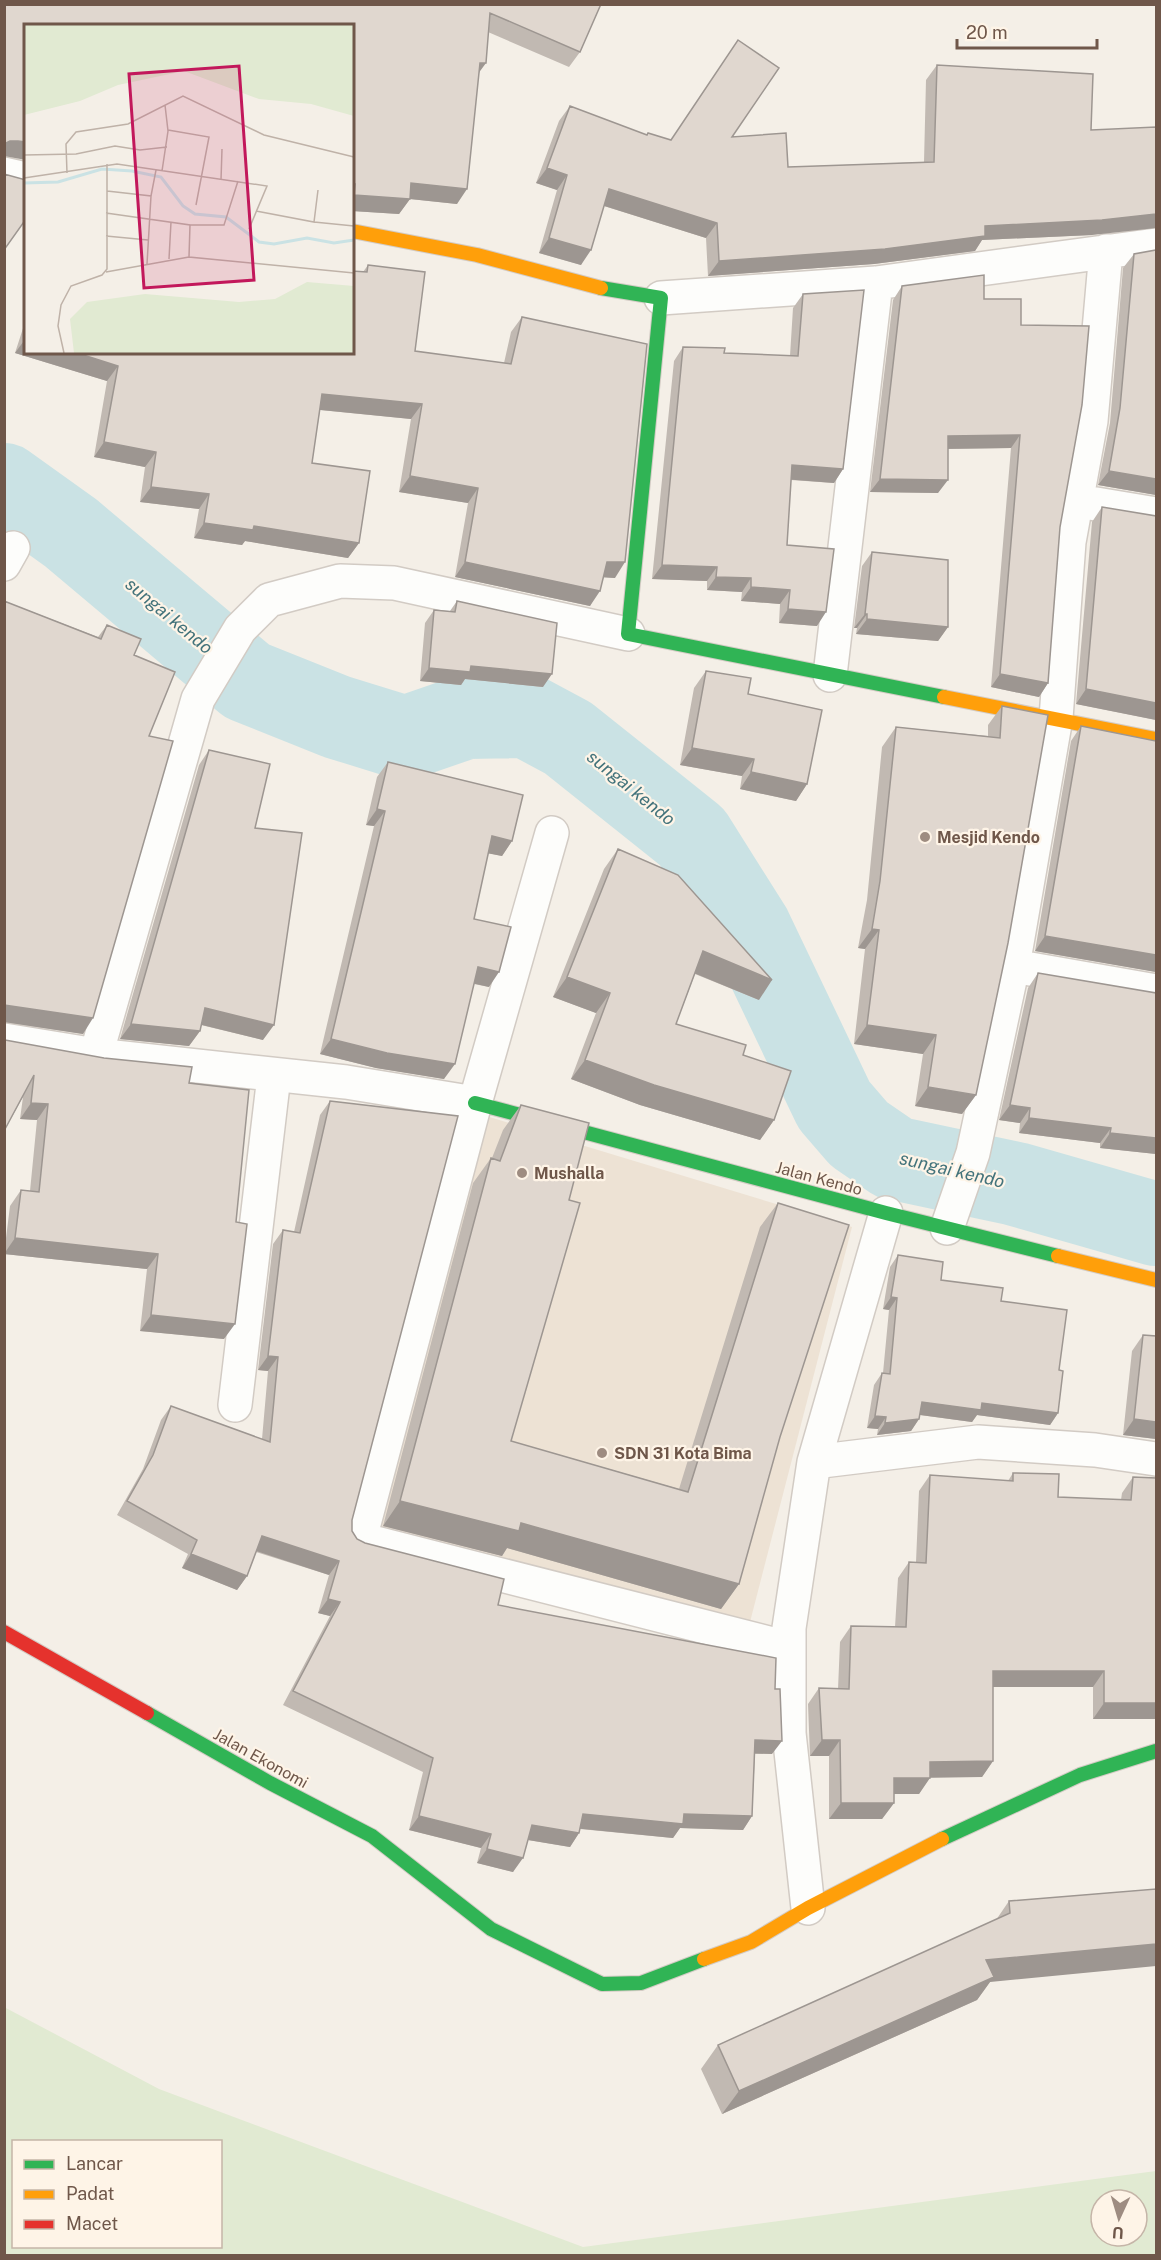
<svg xmlns="http://www.w3.org/2000/svg" width="1161" height="2260" font-family="'Public Sans',sans-serif">
<style>
.residential{fill:#ede2d4}
.green{fill:#e1ead2;fill-rule:evenodd}
.lines{fill:none;stroke-linecap:round;stroke-linejoin:round}
.river{stroke:#cae2e4;stroke-width:84}
.street-casing{stroke:#d2cbc4;stroke-width:36}
.fast-casing{stroke:#d3cbc4;stroke-width:16}
.slow-casing{stroke:#d3cbc4;stroke-width:16}
.jam-casing{stroke:#d3cbc4;stroke-width:16}
.street{stroke:#fdfdfb;stroke-width:33}
.fast{stroke:#30b455;stroke-width:14}
.slow{stroke:#ff9f0a;stroke-width:14}
.jam{stroke:#e5322d;stroke-width:14}
.wall{fill:#c1b9b2}
.shaded-wall{fill:#9d9691}
.building{fill:#e0d7cf;stroke:#9d9691;stroke-width:1.5}
.poi-dot{fill:#9e8c81;stroke:#fef4e7;stroke-width:2}
.labels{text-anchor:middle;stroke-width:4.5;stroke-linejoin:round;paint-order:stroke}
.poi-label{font-size:16px;font-weight:bold;fill:#6f574a;stroke:#fef4e7;text-anchor:start}
.street-label{font-size:16px;fill:#6f574a;stroke:#fef4e7}
.water-label{font-size:18px;font-style:italic;fill:#43737b;stroke:#fef4e7}
.inset-river{fill:none;stroke:#cae2e4;stroke-width:3}
.inset-road{fill:none;stroke:#bfb2a8;stroke-width:1.5}
.view{fill:#c2185b;fill-opacity:0.15;stroke:#c2185b;stroke-width:3}
.inset-edge{fill:none;stroke:#6f574a;stroke-width:3}
</style>
<rect width="100%" height="100%" fill="#f4efe7"/>
<!-- residential -->
<path class="residential" d="M486 1116 852 1227 750 1622 376 1534Z"/>
<!-- green -->
<path class="green" d="M4 2007 159 2089 583 2247 1156 2171V2255H5ZM14 2142H220V2246H14ZM1101 2200H1137V2236H1101Z"/>
<g class="lines">
<!-- river -->
<path class="river" d="M4 485 71 533 247 681 337 717 405 738 466 717 527 716 568 738 692 837 750 929 834 1105 859 1134 894 1158 1016 1184 1156 1224"/>
<!-- street casing -->
<g class="street-casing">
<path id="street" d="M4 174 26 179
M1106 251 1091 421 1069 542 1056 718 1013 966 1156 991
M661 298 876 283 1156 245
M1078 501 1156 514
M4 564 13 548
M830 675 876 283
M552 833 475 1103 360 1539 788 1648
M4 1040 96 1055 346 1082 475 1103
M96 1055 198 699 240 629 269 600 340 581 394 583 628 634
M947 1228 973 1153 1013 966
M235 1405 274 1076
M814 1462 978 1442 1095 1450 1156 1459
M808 1908 789 1733V1628L814 1462 886 1213"/>
</g>
<!-- fast casing -->
<g class="fast-casing">
<path id="fast" d="M601 288 661 298 628 634 944 697
M475 1103 886 1213 1058 1256
M147 1713 270 1783 372 1836 491 1929 602 1984 641 1983 704 1959
M942 1839 1080 1775 1156 1751"/>
</g>
<!-- slow casing -->
<g class="slow-casing">
<path id="slow" d="M352 231 477 255 601 288
M944 697 1156 739
M1058 1256 1156 1280
M704 1959 751 1942 808 1908 942 1839"/>
</g>
<!-- jam casing -->
<g class="jam-casing">
<path id="jam" d="M4 1632 147 1713"/>
</g>
<!-- street -->
<use href="#street" class="street"/>
<!-- fast -->
<use href="#fast" class="fast"/>
<!-- slow -->
<use href="#slow" class="slow"/>
<!-- jam -->
<use href="#jam" class="jam"/>
</g>
<!-- wall -->
<path class="wall" d="M4 4H601L580 52 569 67 488 32 479 74 457 204 410 199 399 214 352 211V26H26L8 156H4Z
M937 65 1091 130 1092 235 982 240 975 251 874 264 708 276 706 238 604 206 581 265 539 253 557 190 536 183 559 121 570 106 646 135 648 133 671 140 732 137 788 167 924 162 926 80Z
M1156 250V495L1098 485 1110 423 1123 268 1134 254Z
M368 265 415 351 504 363 511 332 522 317 615 578 604 577 590 606 455 577 468 503 399 492 411 419 320 410 312 463 359 543 348 558 245 541 242 545 194 538 199 509 140 502 145 467 94 457 107 381 15 353 26 319V352H352L363 272Z
M902 286 984 299 1021 325 1060 527 1048 683 1039 697 991 687 1011 448 948 449 938 493 870 492 893 300Z
M803 294 843 469 834 483 791 480 787 545 817 626 779 623 780 604 741 601 742 592 707 590V581L652 579 674 361 683 347 724 353 790 356 793 308Z
M1102 507 1156 720 1076 704 1092 522Z
M872 552 948 627 938 641 856 634 857 628H854L862 566Z
M4 601 98 637 107 625 134 655 149 736 83 1034 4 1022Z
M457 601 543 687 465 679 461 685 420 681 425 623 434 610 450 611Z
M706 671 748 694 807 784 796 801 740 789 742 776 680 765 694 688Z
M1002 706 976 1095 962 1114 915 1106 923 1054 854 1044 865 949 858 948 867 900 882 747 896 727 988 736V725Z
M1081 726 1156 972 1035 951 1071 741Z
M209 750 255 828 263 1040 201 1025 200 1031 189 1046 120 1039 199 765Z
M388 762 512 841 502 856 488 853 474 919 489 987 474 984 444 1079 376 1068 320 1054 374 826 366 825 377 777Z
M618 849 759 1000 695 974 676 1024 743 1055 774 1120 760 1140 640 1105 571 1079 596 1013 553 997 604 869Z
M1038 973 1156 1154 1100 1148V1143L1019 1133 1020 1123 999 1120 1028 988Z
M5 1040 189 1083 224 1339 140 1331 147 1269 4 1254 10 1206 21 1190 30 1191 37 1120 20 1119 23 1097 4 1131V1041Z
M330 1101 352 1531 357 1539 365 1543 498 1605 772 1754H755L752 1816 743 1830 680 1828 673 1838 580 1829 579 1833 570 1847 528 1840 513 1872 477 1863 481 1848 409 1830 423 1772 283 1705 330 1616 318 1613 329 1575 256 1552 247 1576 237 1590 182 1568 188 1554 117 1515 143 1469 161 1420 171 1406 262 1439 268 1371 258 1370 273 1244 283 1230 294 1232 320 1115Z
M521 1105 569 1200 511 1441 679 1489 760 1227 778 1203 780 1437 739 1584 721 1609 507 1548 502 1556 383 1526 473 1183 491 1158H492L503 1130Z
M898 1255 941 1280 1001 1301 1059 1370 1058 1413 1050 1425 977 1415 972 1422 920 1415 919 1419 911 1431 877 1435 878 1429 867 1428 874 1385 882 1373H883L889 1310 883 1309 890 1267Z
M1143 1335 1156 1336V1439L1123 1435 1132 1351Z
M1013 1473 1058 1497 1121 1500 1122 1493 1133 1477 1156 1478V1719H1093V1687H993V1761L982 1777H930L919 1794H894V1803L882 1819H829V1756H810L808 1704 819 1688 838 1689 840 1642 851 1626 895 1627 898 1578 909 1562H916L919 1491 930 1475 1008 1481Z
M1156 1889 990 1982 977 2000 722 2114 701 2069 718 2045 996 1920 1009 1901Z"/>
<!-- shaded-wall -->
<path class="shaded-wall" d="M480 63H486L475 78Z
M10 141H18L26 142V160L4 156V144Z
M547 168 567 175 557 190 536 183Z
M411 183 467 189 457 204 410 199 399 214 352 211V197L354 195Z
M609 189 717 223 706 238 598 204Z
M1156 214V228L1092 235 982 240 975 251 874 264 708 276 719 261 985 226Z
M549 238 591 250 581 265 539 253Z
M26 338V352H74L118 366 107 381 15 353Z
M322 394 422 404 411 419 311 409Z
M1020 435 1011 448 938 449 948 436Z
M104 442 156 452 145 467 94 457Z
M792 465 843 469 834 483 783 479Z
M1109 471 1156 479V495L1098 485Z
M410 476 478 488 468 503 399 492Z
M880 479 948 480 938 493 870 492Z
M151 487 209 494 199 509 140 502Z
M204 523 254 526 359 543 348 558 245 541 242 545 194 538Z
M465 562 600 591 590 606 455 577Z
M607 562H625L615 578 597 577Z
M662 565 717 567 707 581 652 579Z
M716 577 751 578 742 592 707 590Z
M751 587 790 590 780 604 741 601Z
M788 609 826 612 817 626 779 623Z
M865 614H867L857 628H854Z
M867 619 948 627 938 641 856 634Z
M471 666 552 674 543 687 465 679 461 685 420 681 429 668Z
M1000 674 1048 683 1039 697 991 687Z
M1086 689 1156 703V720L1076 704Z
M692 748 754 759 742 776 680 765Z
M751 772 807 784 796 801 740 789Z
M377 809 385 811 374 826 366 825Z
M492 836 512 841 502 856 481 852Z
M872 929 879 930 865 949 858 948Z
M1045 936 1156 955V972L1035 951Z
M703 951 772 980 759 1000 689 971Z
M478 967 499 972 489 987 467 982Z
M567 977 610 993 596 1013 553 997Z
M4 1005 93 1018 83 1034 4 1022Z
M205 1008 274 1025 263 1040 194 1023Z
M131 1024 200 1031 189 1046 120 1039Z
M867 1025 936 1035 923 1054 854 1044Z
M331 1039 455 1064 444 1079 376 1068 320 1054Z
M585 1060 774 1120 760 1140 640 1105 571 1079Z
M928 1087 976 1095 962 1114 915 1106Z
M31 1103 48 1104 37 1120 20 1119Z
M1010 1105 1030 1108 1020 1123 999 1120Z
M1029 1118 1111 1128 1100 1143 1019 1133Z
M1110 1133 1156 1138V1154L1100 1148Z
M15 1238 158 1254 147 1269 4 1254Z
M891 1297 897 1298 889 1310 883 1309Z
M151 1315 235 1324 224 1339 140 1331Z
M268 1356 278 1357 268 1371 258 1370Z
M922 1402 982 1403 1058 1413 1050 1425 977 1415 972 1422 913 1414Z
M875 1416 886 1417 878 1429 867 1428Z
M919 1419 911 1431 877 1435 885 1423Z
M1134 1419 1156 1422V1439L1123 1435Z
M400 1501 521 1523 739 1584 721 1609 507 1548 502 1556 383 1526Z
M262 1536 339 1561 329 1575 253 1550Z
M191 1554 247 1576 237 1590 182 1568Z
M328 1599 340 1602 330 1616 318 1613Z
M993 1671H1104L1093 1687H982Z
M1104 1703H1156V1719H1093Z
M755 1740 782 1741 772 1754 746 1753Z
M822 1740H840L829 1756H810Z
M993 1761 982 1777 918 1778 930 1762Z
M894 1778H930L919 1794H882Z
M841 1803H894L882 1819H829Z
M583 1814H684L752 1816 743 1830 680 1828 673 1838 573 1828Z
M419 1816 491 1834 481 1848 409 1830Z
M532 1825 579 1833 570 1847 522 1839Z
M487 1849 523 1858 513 1872 477 1863Z
M1156 1944V1966L990 1982 977 2000 722 2114 739 2091 986 1960Z"/>
<!-- building -->
<path class="building" d="M4 4H601L580 52 490 13 486 63H480L467 189 411 183 410 199 354 195 355 184H352V26H26V142L18 141H10L4 144Z
M738 40 779 68 732 137 786 133 788 167 934 162 937 65 1093 74 1091 130 1156 127V214L1102 220 985 226V236L885 249 719 261 717 223 609 189 591 250 549 238 567 175 547 168 570 106 647 135 648 133 671 140Z
M4 174 26 180V219L4 250Z
M1156 250V479L1109 471 1120 408 1134 254Z
M368 265 425 272 415 351 511 364 522 317 647 344 625 562H607L600 591 465 562 478 488 410 476 422 404 322 394 312 463 370 471 359 543 254 526 253 530 204 523 209 494 151 487 156 452 104 442 118 366 74 352H352V271L367 272Z
M984 275V299H1021V325L1089 326 1082 405 1060 527 1048 683 1000 674 1020 435 948 436V480L880 479 902 286Z
M864 290 843 469 792 465 787 545 834 549 826 612 788 609 790 590 751 587V578L716 577 717 567 662 565 683 347 725 348 724 353 798 356 803 294Z
M1102 507 1156 516V703L1086 689Z
M872 552 948 560V627L867 619V614H865Z
M4 601 101 639 107 625 141 639 134 655 175 672 149 736 173 741 93 1018 4 1005Z
M457 601 557 623 552 674 471 666 470 672 429 668 434 610 455 612Z
M706 671 751 678 748 694 822 710 807 784 751 772 754 759 692 748Z
M1002 706 1048 715 1008 943 976 1095 928 1087 936 1035 867 1025 879 930 872 929 880 881 896 727 1000 738Z
M1081 726 1156 741V955L1045 936Z
M209 750 270 764 255 828 302 833 274 1025 205 1008 200 1031 131 1024Z
M388 762 523 795 512 841 492 836 474 919 511 927 499 972 478 967 455 1064 387 1053 331 1039 385 811 377 809Z
M618 849 678 875 772 980 703 951 676 1024 746 1045 743 1055 791 1071 774 1120 654 1085 585 1060 610 993 567 977Z
M1038 973 1156 993V1138L1110 1133 1111 1128 1029 1118 1030 1108 1010 1105Z
M5 1040 104 1058 192 1067 189 1083 249 1090 236 1222 247 1224 235 1324 151 1315 158 1254 15 1238 21 1190 39 1192 48 1104 31 1103 34 1075 4 1131V1051Z
M330 1101 458 1116 352 1520V1531L357 1539 365 1543 504 1579 498 1605 776 1658 775 1689H780L782 1741 755 1740 752 1816 684 1814 683 1824 583 1814 579 1833 532 1825 523 1858 487 1849 491 1834 419 1816 433 1758 293 1691 340 1602 328 1599 339 1561 262 1536 247 1576 191 1554 197 1540 127 1501 153 1455 171 1406 270 1442 278 1357 268 1356 283 1230 300 1233Z
M521 1105 589 1123 569 1200 580 1203 511 1441 688 1492 778 1203 849 1225 780 1437 739 1584 521 1523 519 1531 400 1501 491 1158 500 1161Z
M898 1255 943 1262 941 1280 1003 1288 1001 1301 1067 1310 1059 1370 1063 1371 1058 1413 982 1403 981 1410 922 1402 919 1419 885 1423 886 1417 875 1416 882 1373 890 1374 897 1298 891 1297Z
M1143 1335 1156 1336V1422L1134 1419Z
M1013 1473 1059 1474 1058 1497 1131 1500 1133 1477 1156 1478V1703H1104V1671H993V1761L930 1762V1778H894V1803H841L840 1740H822L819 1688 849 1689 851 1626 906 1627 909 1562 926 1563 930 1475 1013 1481Z
M1156 1889V1944L986 1960 994 1977 739 2091 718 2045 1010 1913 1009 1901Z"/>
<!-- markers -->
<g class="poi-dot">
<circle cx="925" cy="837" r="6"/>
<circle cx="522" cy="1173" r="6"/>
<circle cx="602" cy="1453" r="6"/>
</g>
<g class="labels">
<!-- poi labels -->
<g class="poi-label">
<text x="937" y="843">Mesjid Kendo</text>
<text x="534" y="1179">Mushalla</text>
<text x="614" y="1459">SDN 31 Kota Bima</text>
</g>
<!-- street labels -->
<g class="street-label">
<text transform="translate(819 1178) rotate(15)" y="6">Jalan Kendo</text>
<text transform="translate(261 1758) rotate(29)" y="6">Jalan Ekonomi</text>
</g>
<!-- water labels -->
<g class="water-label">
<text transform="translate(169 616) rotate(40)" y="6">sungai kendo</text>
<text transform="translate(631 788) rotate(39)" y="6">sungai kendo</text>
<text transform="translate(952 1170) rotate(13)" y="6">sungai kendo</text>
</g>
</g>
<!-- overview -->
<g transform="translate(24 24)">
<rect width="330" height="330" fill="#f4efe7"/>
<path d="M0 1H330V92L287 80 235 75 160 47 94 61 56 77 0 91ZM283 258 330 262V329H50L46 295 63 278 121 270 215 278 251 275Z" fill="#e1ead2"/>
<path class="inset-river" d="M0 159 34 158 78 145 108 147 137 153 159 182 171 190 202 193 235 218 250 220 283 214 310 219 330 216"/>
<path class="inset-road" d="M144 106 185 113 172 181M0 131 52 130 91 122 116 126 143 123M138 147 144 107 141 81M43 149 42 120 52 108 104 100 159 72 240 111 330 133M0 154 93 140 243 162 225 205M197 156 198 125M83 167 127 172 123 240M127 172 132 146M232 187 290 198 294 166M82 189 166 201 165 233 330 249M290 198 330 202M166 201H200L214 157M82 212 124 216M145 235 147 198M82 248 165 233M40 329 34 302 37 281 47 262 78 251 83 245V140"/>
<path class="view" d="M215 42 230 256 120 264 105 50Z"/>
<rect width="330" height="330" class="inset-edge"/>
</g>
<!-- border -->
<rect width="1161" height="2260" fill="none" stroke="#6f574a" stroke-width="12"/>
<!-- legend -->
<rect x="12" y="2140" width="210" height="108" fill="#fef4e7" stroke="#c5b5a8" stroke-width="1.5"/>
<rect x="24" y="2160" width="30" height="9" fill="#30b455" stroke="#c5b5a8" stroke-width="1.5"/>
<text x="66" y="2170" font-size="18" fill="#6f574a">Lancar</text>
<rect x="24" y="2190" width="30" height="9" fill="#ff9f0a" stroke="#c5b5a8" stroke-width="1.5"/>
<text x="66" y="2200" font-size="18" fill="#6f574a">Padat</text>
<rect x="24" y="2220" width="30" height="9" fill="#e5322d" stroke="#c5b5a8" stroke-width="1.5"/>
<text x="66" y="2230" font-size="18" fill="#6f574a">Macet</text>
<!-- north arrow -->
<g transform="translate(1119 2218) rotate(184)"><circle r="28" fill="#fef4e7" stroke="#c5b5a8" stroke-width="1.5"/>
<path d="M0-4.5L10 22L0 15L-10 22Z" fill="#9e8c81"/>
<text y="-9" font-size="16" font-weight="bold" text-anchor="middle" fill="#6f574a">U</text>
</g>
<!-- scale -->
<path d="M957 39v9h140v-9" fill="none" stroke="#6f574a" stroke-width="3"/>
<text x="966" y="39" font-size="18" fill="#6f574a" stroke="#fef4e7" stroke-width="4.5" paint-order="stroke">20 m</text>
</svg>
